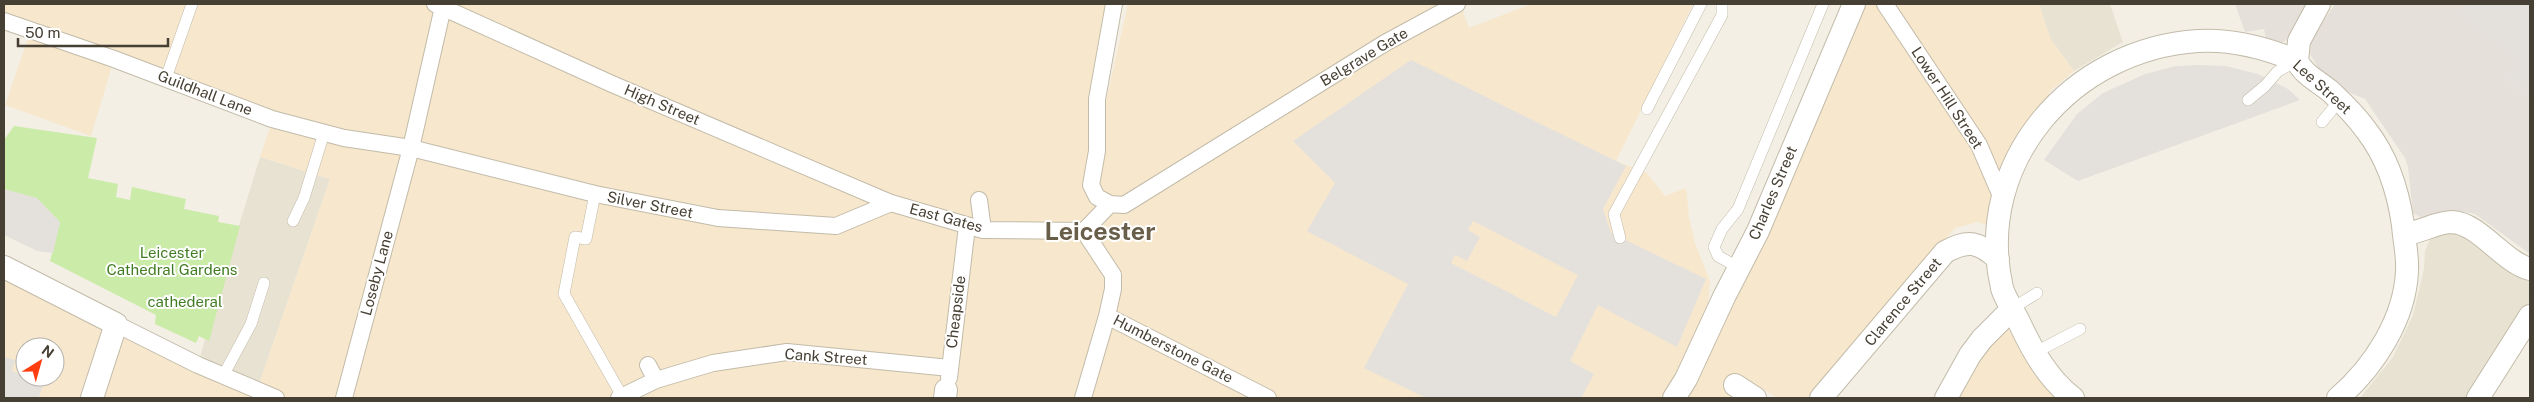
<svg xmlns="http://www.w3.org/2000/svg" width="2534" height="402" font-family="'Public Sans',sans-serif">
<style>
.residential{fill:#e8e2d2}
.commercial{fill:#f7e7cd;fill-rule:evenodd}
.industrial{fill:#e5e0d9}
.green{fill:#cbeba9}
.parking{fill:#e4e1dd;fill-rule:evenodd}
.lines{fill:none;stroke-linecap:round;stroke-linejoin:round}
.service-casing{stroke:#c2bba9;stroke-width:12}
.pedestrian-casing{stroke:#c2bba9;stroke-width:18}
.minor-casing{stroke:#c2bba9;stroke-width:24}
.service{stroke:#fff;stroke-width:11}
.pedestrian{stroke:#fff;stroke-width:16}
.minor{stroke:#fff;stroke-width:22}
.labels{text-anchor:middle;stroke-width:4;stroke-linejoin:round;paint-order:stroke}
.street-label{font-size:15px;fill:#463f33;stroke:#fff}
.park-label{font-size:15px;fill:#417c23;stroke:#fff}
.town-label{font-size:25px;font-weight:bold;fill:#695e4a;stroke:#fff}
</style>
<rect width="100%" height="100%" fill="#f3efe4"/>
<!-- residential -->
<path class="residential" d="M2039 4H2110L2123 42 2074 71 2050 38Z
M260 157 330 179 257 390 198 365 211 316Z
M2451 232 2462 234 2530 277V301L2468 398H2360L2393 357 2413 315 2424 269 2425 251 2430 239 2440 233Z"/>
<!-- commercial -->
<path class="commercial" d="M4 4H1121L1103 100 1102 148 1106 101 1128 4H1460L1469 28 1531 4H1693L1616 161 1647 173 1665 196 1686 188 1689 217 1695 243 1710 281 1708 303 1714 319 1739 268 1751 271 1865 4H2039L2050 38 2074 71 2049 92V102L1990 226 1978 222 1955 228 1807 398H1777L1761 388 1756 398H4V267L257 390 330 179 260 157 273 119 112 66 91 136 5 105 31 30 4 21ZM25 347H55V377H25Z
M2007 326 2034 374 2055 398H1946Z"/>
<!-- industrial -->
<path class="industrial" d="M2235 4H2311L2287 40 2274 46 2266 39 2264 29 2245 32Z
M2335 4H2468L2461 13 2521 62 2507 79 2530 98V254L2475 214 2464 212 2426 220 2413 213 2408 167 2405 158 2365 99 2346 91 2318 68 2310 54 2311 39Z"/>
<!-- green -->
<path class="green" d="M14 126 97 138 88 178 118 184 116 197 130 200 132 187 186 199 184 209 219 216 218 222 240 226 209 341 199 336 196 343 155 324 156 315 50 261 60 222 4 189V140Z"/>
<!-- parking -->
<path class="parking" d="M2468 4H2530V98L2507 79 2520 62 2460 13Z
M1411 60 1626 166 1603 209 1611 233 1706 279 1677 347 1598 305 1570 361 1594 374 1581 398H1426L1364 368 1408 284 1307 231 1335 183 1293 141ZM1473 221 1578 275 1556 317 1451 263 1455 255 1467 261 1480 237 1468 230Z
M2199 65 2226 66 2258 74 2288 89 2300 100 2078 181 2044 160 2077 114 2103 93 2145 74 2176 66Z
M4 189 37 198 60 222 53 253 37 251 4 235Z
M4 357 15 360 12 371 43 385 39 397 43 398H4Z"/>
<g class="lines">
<!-- service casing -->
<g class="service-casing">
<path id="service" d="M166 78 192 4
M2248 100 2265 86 2278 71 2297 61
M1647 109 1701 4
M2322 122 2340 100
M595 194 586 239 575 237 564 294 622 396
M293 221 304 198 324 133
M1620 238 1614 214 1722 15V4
M1739 268 1718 256 1714 247 1722 229 1738 209 1823 4
M2013 308 2037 293
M2034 353 2080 329
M223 376 251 324 264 283"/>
</g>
<!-- pedestrian casing -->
<g class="pedestrian-casing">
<path id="pedestrian" d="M435 4 612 84 891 203 983 230 1084 231 1110 204
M1114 4 1097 99V151L1091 185 1097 197 1110 204 1124 205 1385 43 1457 4
M1885 4 1979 145 2001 196
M4 21 114 59 272 119 344 138 411 148 595 194 718 218 836 226 891 203
M979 200 983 230
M1084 231 1113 275V289L1107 316 1268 398
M116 324 198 365 276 398
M648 365 656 380
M949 378 967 226
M344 398 411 148 443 7
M619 398 656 380 713 363 787 352 950 368
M1083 398 1107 316"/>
</g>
<!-- minor casing -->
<g class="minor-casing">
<path id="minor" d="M2297 61 2299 41 2319 4
M2404 234C2420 233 2436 222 2452 222 2479 223 2503 262 2530 269
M4 267 116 324 92 398
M1735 385 1755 398
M945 398 946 390
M1674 398 1686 379 1724 297 1758 231 1854 4
M1821 398 1945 252C1968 239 1979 242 1998 259
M1946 398 1970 355 1982 339 2013 308
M2073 398C2048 379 2032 350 2019 322 2014 311 2005 299 2002 288 1973 162 2072 49 2198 41 2232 39 2266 48 2297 61 2304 75 2318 81 2330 91 2343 103 2356 116 2366 130 2388 158 2398 190 2403 225 2404 240 2408 256 2407 271 2405 319 2374 367 2338 398
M2478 398 2530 316"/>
</g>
<!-- service -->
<use href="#service" class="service"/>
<!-- pedestrian -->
<use href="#pedestrian" class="pedestrian"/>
<!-- minor -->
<use href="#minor" class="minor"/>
</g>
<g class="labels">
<!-- street labels -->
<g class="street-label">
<text transform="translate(1364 57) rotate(-31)" y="5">Belgrave Gate</text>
<text transform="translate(2322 87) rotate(42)" y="5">Lee Street</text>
<text transform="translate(205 93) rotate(21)" y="5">Guildhall Lane</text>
<text transform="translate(1947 98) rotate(57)" y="5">Lower Hill Street</text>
<text transform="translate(662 105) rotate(23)" y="5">High Street</text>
<text transform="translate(1773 193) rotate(-67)" y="5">Charles Street</text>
<text transform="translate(650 205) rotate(11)" y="5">Silver Street</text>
<text transform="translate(946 218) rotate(15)" y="5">East Gates</text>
<text transform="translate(377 273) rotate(-75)" y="5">Loseby Lane</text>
<text transform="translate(1903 302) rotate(-50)" y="5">Clarence Street</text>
<text transform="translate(956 312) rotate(-83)" y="5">Cheapside</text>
<text transform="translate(1173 349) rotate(27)" y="5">Humberstone Gate</text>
<text transform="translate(826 357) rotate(4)" y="5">Cank Street</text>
</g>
<!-- park labels -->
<g class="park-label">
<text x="172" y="258">Leicester<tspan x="172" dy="17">Cathedral Gardens</tspan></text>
<text x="185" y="307">cathederal</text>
</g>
<!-- town labels -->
<g class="town-label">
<text x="1100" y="240">Leicester</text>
</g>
</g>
<!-- border -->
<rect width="2534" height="402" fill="none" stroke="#463f33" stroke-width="10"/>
<!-- north arrow -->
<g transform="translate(40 362) rotate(37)"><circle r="24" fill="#ffffff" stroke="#b5b2ad"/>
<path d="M0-4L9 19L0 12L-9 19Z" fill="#ff3e0f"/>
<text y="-8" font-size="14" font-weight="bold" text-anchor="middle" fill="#463f33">N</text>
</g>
<!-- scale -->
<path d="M18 38v8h150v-8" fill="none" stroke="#463f33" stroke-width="2.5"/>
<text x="25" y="38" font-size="15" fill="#463f33" stroke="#ffffff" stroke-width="4" paint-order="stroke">50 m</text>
</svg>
